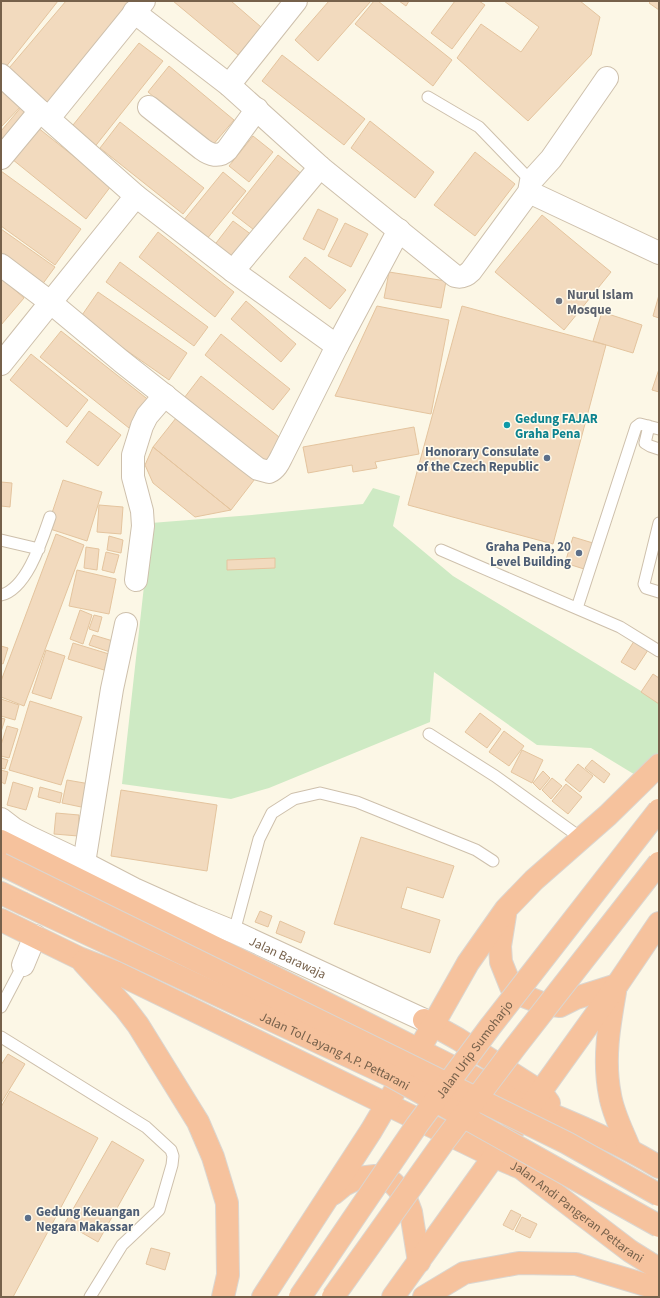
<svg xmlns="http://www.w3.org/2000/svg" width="660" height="1298" font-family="'Source Sans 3',sans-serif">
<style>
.green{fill:#ceeac4}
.building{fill:#f2dabe;stroke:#e4c49e}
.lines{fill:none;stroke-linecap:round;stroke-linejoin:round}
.lane-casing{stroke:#cec0ac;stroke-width:13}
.street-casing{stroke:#cec0ac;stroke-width:24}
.highway-casing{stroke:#dbd6d0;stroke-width:24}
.lane{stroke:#fff;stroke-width:11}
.street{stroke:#fff;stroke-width:22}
.highway{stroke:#f6c29d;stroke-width:22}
.highway-bridge-casing{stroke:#dbd6d0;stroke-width:24;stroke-linecap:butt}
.highway-bridge{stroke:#f6c29d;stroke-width:22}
.worship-dot{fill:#6b7280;stroke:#fffbed;stroke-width:1.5}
.culture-dot{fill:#0f9aa8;stroke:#fffbed;stroke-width:1.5}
.service-dot{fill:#5c6f8a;stroke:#fffbed;stroke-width:1.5}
.labels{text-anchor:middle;stroke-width:3;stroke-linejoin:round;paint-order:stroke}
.worship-label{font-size:13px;font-weight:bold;fill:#5b616d;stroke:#fffbed;text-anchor:start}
.culture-label{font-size:13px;font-weight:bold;fill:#0d838f;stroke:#fffbed;text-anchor:start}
.service-label{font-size:13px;font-weight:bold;fill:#4e5e75;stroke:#fffbed;text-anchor:end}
.street-label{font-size:13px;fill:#76614b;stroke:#fffbed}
</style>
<rect width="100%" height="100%" fill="#fcf7e6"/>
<!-- green -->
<path class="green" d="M373 488 400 496 393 526 453 576 659 702V752L637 776 591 748 537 745 434 672 430 722 269 788 231 799 122 784 151 523 252 515 363 504Z"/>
<!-- building -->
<path class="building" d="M1 1H58L5 68 1 65Z
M66 1H135L44 108 4 74Z
M173 1H231L261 27 238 55Z
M329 1H371L318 61 295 40Z
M374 1H378L452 60 433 86 355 24Z
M399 1H409L406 6Z
M455 1H479L485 5 452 49 431 33Z
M504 1H580L600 17 591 55 528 121 457 58 481 24 521 52 539 27Z
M651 1H659V10L649 3Z
M139 43 163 61 93 149 69 130Z
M282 55 365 119 344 145 262 81Z
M169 66 234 120 212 146 148 92Z
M1 90 23 104 1 127Z
M22 106 33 115 1 147V131Z
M370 121 434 172 415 198 351 148Z
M120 122 204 188 183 214 100 148Z
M32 123 111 186 86 219 7 155Z
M253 136 273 152 249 182 229 166Z
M475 152 515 184 475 236 434 205Z
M278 155 303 175 258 233 232 213Z
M1 171 81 229 55 265 1 226Z
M223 172 246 191 206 240 183 221Z
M318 209 338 219 324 250 303 239Z
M542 215 611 272 564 330 495 272Z
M233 221 256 238 235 265 213 247Z
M345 223 368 234 351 267 328 256Z
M1 229 55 267 39 289 1 261Z
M158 232 234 292 215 317 139 257Z
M305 257 346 290 330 309 289 277Z
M120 262 208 327 194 346 106 282Z
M389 272 446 281 441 308 384 298Z
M1 278 24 298 1 325Z
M98 292 187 353 169 380 80 318Z
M659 295V318L653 316Z
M246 301 296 344 281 362 231 319Z
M377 306 449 320 431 414 335 396Z
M462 306 606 345 553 544 408 505Z
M602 312 642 325 633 353 593 341Z
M61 331 150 401 129 428 40 357Z
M221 334 290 389 273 410 205 355Z
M31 354 88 400 67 427 10 380Z
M659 369V392L652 390Z
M201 376 283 440 263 466 181 402Z
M89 411 121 435 98 466 66 442Z
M180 413 258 475 231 510 153 447Z
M414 427 419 454 375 462 377 468 353 472 352 465 308 473 303 447Z
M153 447 231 510 195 517 153 483 145 465Z
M63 480 102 492 87 541 47 528Z
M1 482 12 483 10 507 1 506Z
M99 505 123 507 121 534 97 532Z
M56 534 84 545 24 706 1 697V681Z
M109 536 123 540 121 553 107 550Z
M573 537 593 543 584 569 565 563Z
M86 547 99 549 97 570 84 568Z
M106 552 119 555 114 573 102 570Z
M275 558V568L227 570V560Z
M77 570 116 579 109 614 69 606Z
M80 610 92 615 83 644 70 639Z
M94 615 102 617 98 632 89 629Z
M93 635 113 641 110 652 89 645Z
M636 638 650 647 635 670 621 662Z
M73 643 109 654 104 670 68 659Z
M1 646 8 648 3 664 1 663Z
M46 650 65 656 51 699 32 693Z
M653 674 659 678V704L641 692Z
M1 699 19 705 15 720 1 716Z
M30 701 82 717 61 785 9 770Z
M480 713 501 729 487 748 465 732Z
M1 718 5 719 1 732Z
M7 726 18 729 9 758 1 756V745Z
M504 731 524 746 509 766 489 752Z
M522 750 543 760 532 783 511 772Z
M1 758 8 760 5 769 1 768Z
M592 760 610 774 604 783 585 768Z
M578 764 593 776 580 792 565 780Z
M1 770 8 772 5 784 1 782Z
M543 771 550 778 540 790 533 783Z
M552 778 562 786 551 799 542 790Z
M67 780 90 784 86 808 62 803Z
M13 782 33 788 26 810 7 805Z
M566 784 582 797 568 814 552 801Z
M40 787 62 793 60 803 38 797Z
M121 790 217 805 207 871 111 856Z
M56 813 79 815 78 836 54 834Z
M361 837 454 866 443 898 407 887 401 908 440 920 430 953 334 924Z
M260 911 272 916 268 927 255 922Z
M280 921 305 932 301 943 276 933Z
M8 1054 25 1064 1 1103V1065Z
M10 1091 98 1138 13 1297H1V1107Z
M112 1141 144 1160 98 1242 65 1223Z
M511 1210 521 1215 513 1230 503 1225Z
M522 1217 537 1224 530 1238 515 1231Z
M151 1248 170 1253 165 1270 146 1264Z"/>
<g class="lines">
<!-- lane casing -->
<g class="lane-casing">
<path id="lane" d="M428 97 479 127 531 181
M649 426 645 443 650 446 659 449
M659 523 644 584 646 588 659 592
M1 540 39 549
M441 550 620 627 659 651
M1 595C27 589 42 540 50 517
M577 608 636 427 640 424 659 429
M429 734 495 776 581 838
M234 932 259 839 272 813 294 799 320 793 357 802 476 850 493 861
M1 1007 23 965
M1 1037 146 1127 171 1150 173 1156 172 1165 159 1210 122 1245 90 1297"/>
</g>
<!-- street casing -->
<g class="street-casing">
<g id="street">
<path d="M134 12 229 85 320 167 455 276C462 278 466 276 471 271L529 192 531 181 551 159 607 78"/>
<path d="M1 75 40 111 136 196 233 271 337 346"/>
<path d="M229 85 296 1"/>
<path d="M149 107 202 149C210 155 219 158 227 150L257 109"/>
<path d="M49 118 144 1"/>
<path d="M1 158 40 111"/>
<path d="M529 192 659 253"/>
<path d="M1 265 50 302 121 361 245 459 258 469 269 472C276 469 279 462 282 456L337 346 399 230"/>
<path d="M233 271 320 167"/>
<path d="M1 364 136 196"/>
<path d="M136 580 143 526 142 511 133 477V455L142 426 147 416 165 395"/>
<path id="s1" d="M1 819 14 829 29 837 84 863 134 889 192 915 234 932 424 1020"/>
<path d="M84 863 112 689 126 624"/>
<path d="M23 965 35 936"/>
</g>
</g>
<!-- highway casing -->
<g class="highway-casing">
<g id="highway">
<path d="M1 841 292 986 530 1106C574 1123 618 1142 659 1167"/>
<path d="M1 893 22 903"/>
<path d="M505 915 500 946 501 962 511 987 521 995 544 1004 560 1006 576 998 617 985"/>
<path id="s2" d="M1 920 79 958 115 972 493 1156 521 1168 630 1251 659 1269"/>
<path d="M83 962 125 1008 138 1025 198 1122 213 1157 227 1203 228 1275 223 1297"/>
<path d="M615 992C609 1026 603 1060 610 1095 613 1114 623 1132 630 1150"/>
<path d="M424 1020 458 1039 541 1092 549 1103"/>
<path d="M412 1062 468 963 506 909 534 880 608 815 659 765"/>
<path d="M333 1194 344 1185 358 1178 375 1176 393 1183 405 1196 411 1212 419 1262"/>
<path d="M263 1297 371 1131 394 1092"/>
<path d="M393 1297 617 985 659 923"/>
<path d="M424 1297 464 1273 519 1263 576 1264 659 1289"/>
</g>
</g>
<!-- lane -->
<use href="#lane" class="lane"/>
<!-- street -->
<use href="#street" class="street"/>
<!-- highway -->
<use href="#highway" class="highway"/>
<!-- highway-bridge casing -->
<g class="highway-bridge-casing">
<g id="highway-bridge">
<path d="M1 864 567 1143 659 1195"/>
<path id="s3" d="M22 903 391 1076 659 1226"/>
<path id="s4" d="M300 1297 417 1125 490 1027 659 810"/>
<path d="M333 1297 442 1144 516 1046 659 863"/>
</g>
</g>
<!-- highway-bridge -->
<use href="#highway-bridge" class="highway-bridge"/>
</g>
<!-- markers -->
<circle class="worship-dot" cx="559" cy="301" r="4"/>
<circle class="culture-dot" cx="507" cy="425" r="4"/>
<g class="service-dot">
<circle cx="547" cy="458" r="4"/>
<circle cx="579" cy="553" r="4"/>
<circle cx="28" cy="1218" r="4"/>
</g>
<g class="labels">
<!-- worship labels -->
<g class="worship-label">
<text x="567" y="299">Nurul Islam<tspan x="567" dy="15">Mosque</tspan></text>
</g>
<!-- culture labels -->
<g class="culture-label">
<text x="515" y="423">Gedung FAJAR<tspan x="515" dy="15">Graha Pena</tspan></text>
</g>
<!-- service labels -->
<g class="service-label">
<text x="539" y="456">Honorary Consulate<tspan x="539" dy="15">of the Czech Republic</tspan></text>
<text x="571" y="551">Graha Pena, 20<tspan x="571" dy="15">Level Building</tspan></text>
<text x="36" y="1216" text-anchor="start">Gedung Keuangan<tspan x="36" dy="15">Negara Makassar</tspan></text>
</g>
<!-- street labels -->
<g class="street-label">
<text dy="5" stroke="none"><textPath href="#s1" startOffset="319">Jalan Barawaja</textPath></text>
<text dy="5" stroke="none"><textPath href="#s4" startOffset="303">Jalan Urip Sumoharjo</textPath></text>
<text dy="5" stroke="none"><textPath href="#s3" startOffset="346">Jalan Tol Layang A.P. Pettarani</textPath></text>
<text dy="5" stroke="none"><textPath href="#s2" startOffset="647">Jalan Andi Pangeran Pettarani</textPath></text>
</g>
</g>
<!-- border -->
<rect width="660" height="1298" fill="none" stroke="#76614b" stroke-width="4"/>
</svg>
